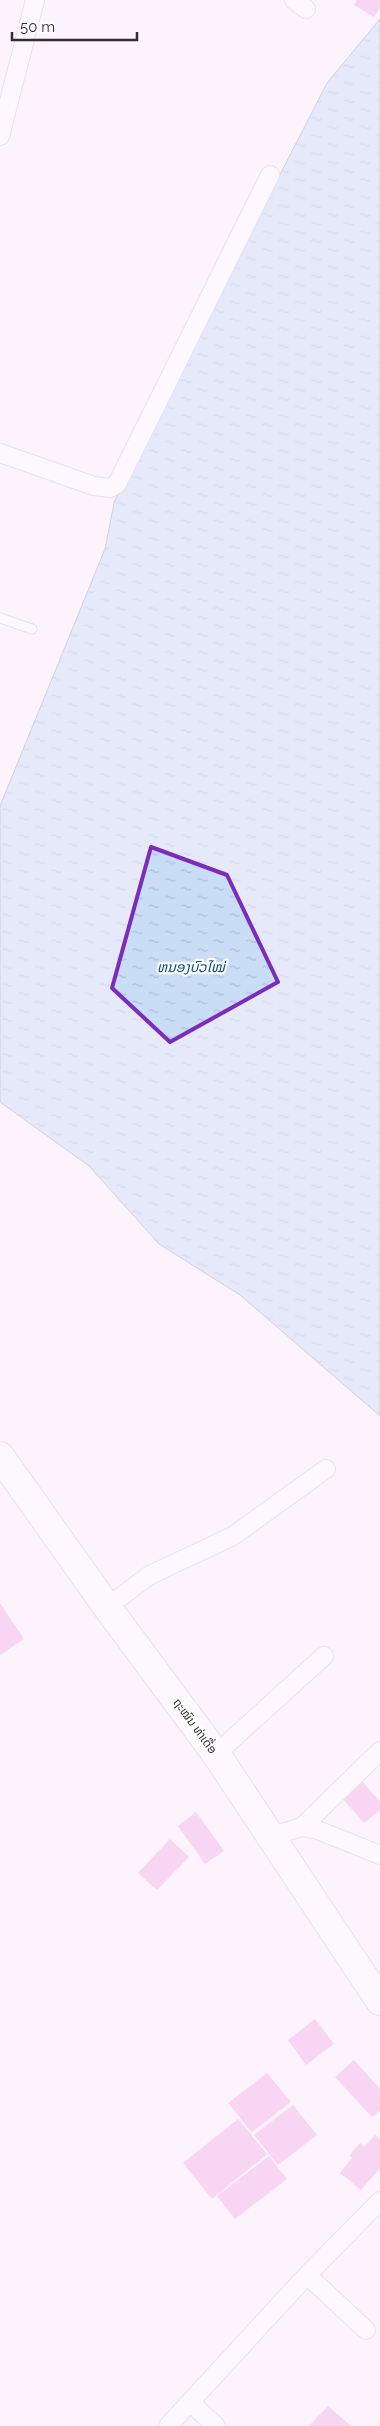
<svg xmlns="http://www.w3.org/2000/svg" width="380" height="2426" font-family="Raleway,'Noto Sans Lao',sans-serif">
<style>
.water{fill:url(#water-ripples);stroke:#9ca8bc}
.building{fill:#f3b1e7}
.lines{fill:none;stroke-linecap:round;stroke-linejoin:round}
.lane-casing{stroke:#d6c8d8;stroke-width:11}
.street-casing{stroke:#d6c8d8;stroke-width:20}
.primary-casing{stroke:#d6c8d8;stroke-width:30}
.lane{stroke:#fff;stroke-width:9}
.street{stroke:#fff;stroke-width:18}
.primary{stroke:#fff;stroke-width:28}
.marked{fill:none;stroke:#7b2cbf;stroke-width:4;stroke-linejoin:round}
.labels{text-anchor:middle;stroke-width:4.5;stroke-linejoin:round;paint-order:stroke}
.street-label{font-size:12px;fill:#332e34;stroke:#fff}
.water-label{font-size:14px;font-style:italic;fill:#054d94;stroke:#fff}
</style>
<defs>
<pattern id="water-ripples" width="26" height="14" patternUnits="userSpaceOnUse" patternTransform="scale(1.25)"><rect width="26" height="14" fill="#c9ddf7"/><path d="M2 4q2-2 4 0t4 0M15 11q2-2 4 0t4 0" fill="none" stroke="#adbed4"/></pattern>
</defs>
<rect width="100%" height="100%" fill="#fcf3fd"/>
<!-- water -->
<path class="water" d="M380 19V1416L240 1295 159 1244 89 1166 0 1102V806L105 549 114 503 132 463 327 83Z"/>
<!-- building -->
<path class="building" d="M357 0H380V7L374 17 354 5Z
M0 1603 24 1639 0 1655Z
M362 1781 380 1802V1810L364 1823 342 1798Z
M196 1812 224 1851 205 1864 178 1826Z
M170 1839 189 1857 157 1890 138 1873Z
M315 2019 334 2044 306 2065 288 2040Z
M354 2060 380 2089V2111L372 2117 335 2077Z
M267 2073 291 2102 252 2132 228 2103Z
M293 2105 317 2135 278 2165 254 2135Z
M238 2119 267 2154 212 2199 183 2163Z
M375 2135 380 2139V2168L361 2190 340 2173 352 2158 349 2156 360 2143 364 2147Z
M269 2156 287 2179 235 2219 217 2196Z
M328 2406 351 2426H309Z"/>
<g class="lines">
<!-- lane casing -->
<g class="lane-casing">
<path id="lane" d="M0 618 32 629"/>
</g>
<!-- street casing -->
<g class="street-casing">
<path id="street" d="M294 0 306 9
M0 136 35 0
M0 453 94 486 110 488 117 484 270 175
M107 1607 150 1575 233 1536 326 1469
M216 1754 324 1656
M302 1827 380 1751
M272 1836 302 1827 315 1829 380 1855
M307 2275 366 2330
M191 2403 216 2426
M168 2426 307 2275 380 2201"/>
</g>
<!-- primary casing -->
<g class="primary-casing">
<path id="primary" d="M0 1456 107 1607 216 1754 380 2001"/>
</g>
<!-- lane -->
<use href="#lane" class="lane"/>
<!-- street -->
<use href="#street" class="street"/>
<!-- primary -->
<use href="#primary" class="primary"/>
</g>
<!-- marked area -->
<path d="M0 0H380V2426H0ZM151 847 227 875 278 982 170 1042 112 988Z" fill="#fcf3fd" fill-opacity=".55" fill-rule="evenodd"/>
<path class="marked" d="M151 847 227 875 278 982 170 1042 112 988Z"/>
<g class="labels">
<!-- street labels -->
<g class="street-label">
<text transform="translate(195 1726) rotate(54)" y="4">ຖະໝົນ ທ່າເດື່ອ</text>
</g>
<!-- water labels -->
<g class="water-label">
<text x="191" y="972">ຫນອງບົວໄໝ່</text>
</g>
</g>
<!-- scale -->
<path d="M12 32v8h125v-8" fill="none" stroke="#332e34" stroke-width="2.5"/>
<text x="20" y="32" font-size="15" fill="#332e34" stroke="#ffffff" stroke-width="4" paint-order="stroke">50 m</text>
</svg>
